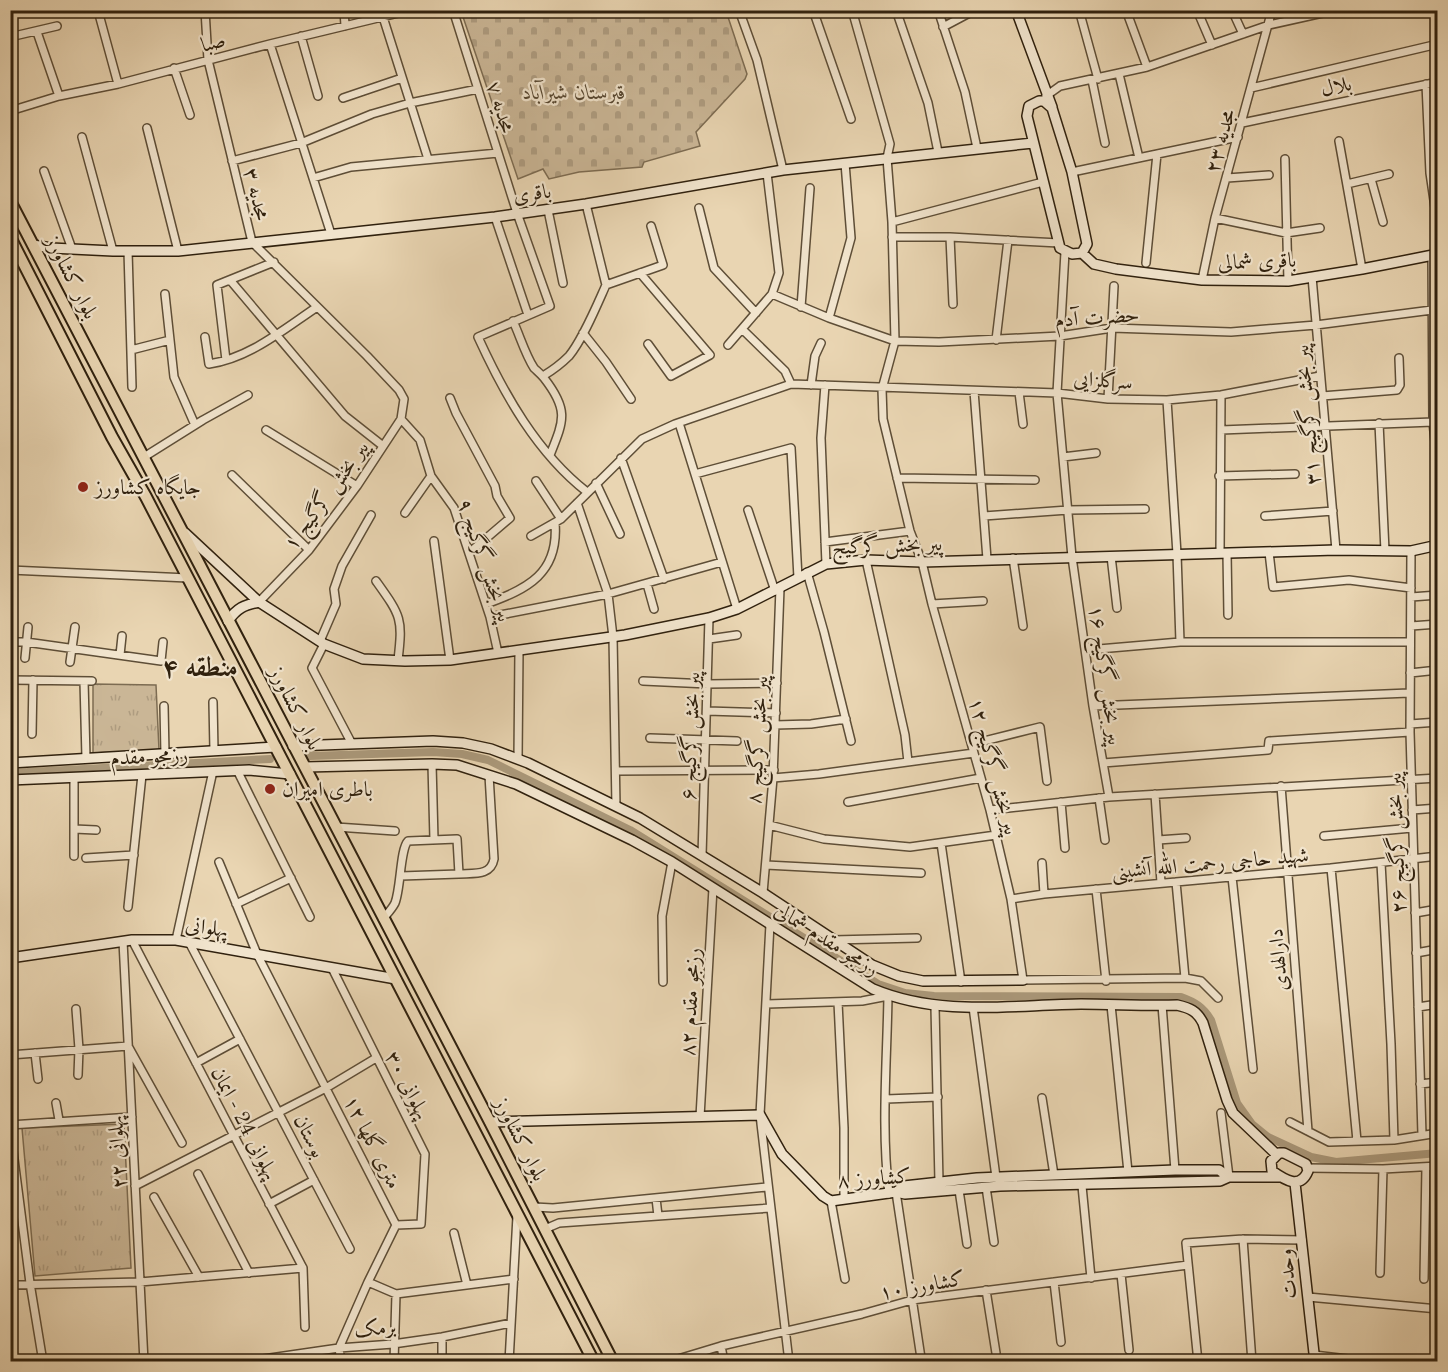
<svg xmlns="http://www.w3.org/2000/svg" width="1448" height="1372" font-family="'Old Standard TT',Amiri,serif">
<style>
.grass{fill:url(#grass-tufts);stroke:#7d6c52;stroke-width:1.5}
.cemetery{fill:url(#cemetery-stones);stroke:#7d6c52;stroke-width:1.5}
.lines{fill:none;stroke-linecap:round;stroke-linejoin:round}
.canal{stroke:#aa987a;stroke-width:8}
.street-casing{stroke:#5e4e37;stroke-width:10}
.secondary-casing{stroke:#30210e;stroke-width:12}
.primary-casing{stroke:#30210e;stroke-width:14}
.street{stroke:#f1e4cd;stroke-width:7}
.secondary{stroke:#f1e4cd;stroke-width:9}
.primary{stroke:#e9d5b2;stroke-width:10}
.poi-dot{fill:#8f2418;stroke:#f1e4cd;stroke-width:2}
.labels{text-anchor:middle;stroke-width:4.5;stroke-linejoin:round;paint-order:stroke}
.street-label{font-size:21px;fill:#30210e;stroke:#f1e4cd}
.park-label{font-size:21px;font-style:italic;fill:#564630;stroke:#f1e4cd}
.poi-label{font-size:21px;fill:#30210e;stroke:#f1e4cd;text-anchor:start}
.district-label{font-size:27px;font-weight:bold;fill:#30210e;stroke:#f1e4cd}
</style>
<defs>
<pattern id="grass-tufts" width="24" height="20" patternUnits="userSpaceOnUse" patternTransform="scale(1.5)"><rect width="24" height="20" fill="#cab696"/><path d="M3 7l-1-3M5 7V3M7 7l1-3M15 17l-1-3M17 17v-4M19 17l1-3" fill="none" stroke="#ae9c80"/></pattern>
<pattern id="cemetery-stones" width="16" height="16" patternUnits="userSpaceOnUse" patternTransform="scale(1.5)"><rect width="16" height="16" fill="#cab696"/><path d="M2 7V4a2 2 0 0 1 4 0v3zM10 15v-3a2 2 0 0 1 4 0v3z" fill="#ae9c80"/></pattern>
</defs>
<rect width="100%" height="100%" fill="#e9d5b2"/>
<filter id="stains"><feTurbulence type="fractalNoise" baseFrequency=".00333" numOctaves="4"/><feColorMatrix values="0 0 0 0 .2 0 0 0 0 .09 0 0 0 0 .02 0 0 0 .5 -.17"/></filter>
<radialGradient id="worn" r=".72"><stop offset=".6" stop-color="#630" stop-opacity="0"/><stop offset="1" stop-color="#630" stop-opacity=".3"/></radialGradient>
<!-- grass -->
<path class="grass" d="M93 684 156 685 159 750 93 753Z
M124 1124 131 1268 35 1276 22 1128Z"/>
<!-- cemetery -->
<path class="cemetery" d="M461 11H726L747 74 745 79 696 132 700 146 644 162 642 167 579 172 549 179 543 169 518 179Z"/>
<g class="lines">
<!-- canal -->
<path class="canal" d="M310 756 433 752 462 754 488 760 630 830 878 984 905 993 934 996 1181 997C1195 1002 1203 1007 1211 1020L1237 1103 1252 1124 1268 1137 1311 1157 1336 1162 1438 1153
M10 773 270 759"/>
<!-- street casing -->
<g class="street-casing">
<path id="street" d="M205 10 208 60 252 242 367 356 399 390 404 399 401 419 357 486 309 550 259 602
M344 10 345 26
M453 10 517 213 550 306 478 337C504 394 537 453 587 492
M739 10 757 60 783 170
M813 10 851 119
M852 10 890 144 887 158 892 222 895 341 882 389 883 419 910 531 922 562 932 604 990 810 1011 899 1023 980 1185 978 1201 981 1218 998
M896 10 928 103 938 152
M938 10 965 92 977 148
M1079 10 1098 79
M1126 10 1147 67
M1197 10 1212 45
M1232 10 1243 34
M383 17 428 159
M100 18 118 84
M943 27 975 10
M37 32 59 96
M301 36 318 96
M10 37 57 26
M270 44 331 234
M174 68 190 115
M1119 74 1139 158
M1092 80 1105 143
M1426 84 1430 173 1438 228
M1251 88 1438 44
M1046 96 1060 86 1147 67 1269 25 1336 10
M343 98 402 78
M10 111 59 96 118 84 270 44 411 10
M1242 123 1438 82
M147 128 178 251
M82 137 113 251
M1339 141 1362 269
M1285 159 1288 281
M232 161 301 143 372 114 410 103 478 89
M44 171 72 249
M1072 172 1238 137
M313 178 351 167 498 153
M1227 178 1269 175
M1371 179 1383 222
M1347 184 1389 174
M586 204 606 285
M699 208 714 268 756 313
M548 210 563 283
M495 217 528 315
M1215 218 1286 233 1320 228
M892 222 1043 182
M892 237H950L1059 243
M950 237 953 304
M128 251 132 387
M1065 252 1057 393 1072 557 1093 706 1109 797
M1432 255 1433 422 1438 470
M1146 263 1157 154
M640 273 710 355 671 376 648 344
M1312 277 1336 550
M230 280 345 416 383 446
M1202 280 1215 218 1272 10
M165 294 174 377 195 425
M772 294 829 318 895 341 939 342 1060 336 1112 328 1231 332 1316 325 1432 310
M801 307 810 188
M829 318 851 238 845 163
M513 321C520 336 525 354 534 368 537 371 541 374 544 378 569 410 564 420 550 455
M742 329 785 371 791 384
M583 333 606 362 631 399
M205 337 209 364C250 358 284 329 317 307
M996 340 1008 240
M728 345 772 294 779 273 767 173
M131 350 170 340
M226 360 217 285 274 262
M543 376C553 370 561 364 569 356 583 339 597 305 606 285L663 265 651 226
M811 385 815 356 821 343
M825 385 821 438 826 564
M974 391 987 559
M1019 392 1023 424
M1322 396 1397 390 1400 385 1399 358
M450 398 456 413 495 486 497 496 510 518 469 553
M1108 399 1114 286
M1167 400 1177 554 1180 642
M401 419 420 440 431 476 454 508 490 617 498 653
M679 423 737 609
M1379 423 1385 551
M266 430 357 486
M1221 430 1433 422
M144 457 203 420 248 395
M1063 457 1096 453
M621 458 664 579
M695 474 791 448 798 578
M232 475 309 550
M1219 476 1295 474
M897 478 1035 480
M536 481 561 519
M596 483 620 534
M577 503 608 594 613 637 616 806
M748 510 775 591
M405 513 431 476
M984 516 1068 510 1145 509
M1265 516 1333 511
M531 536 561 519 642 439 675 424 791 384 1057 393 1108 399 1167 400 1221 395 1320 376
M434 541 450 660
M825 542 910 531
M1411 551 1410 732 1422 1135
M1269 552 1273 587 1349 580 1411 588
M1220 553 1221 395
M1227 553 1228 615
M1111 556 1117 608
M1013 558 1023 626
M866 560 905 735 908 762
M10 570 188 578
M807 572 824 632 851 741
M376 581C401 616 403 618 398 660
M647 584 654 609
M1411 597 1438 595
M486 604C528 589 559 573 555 523
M932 604 983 601
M490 617 608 594 722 562
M1411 626 1438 624
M709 639 737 635
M320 641 336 604 334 589 342 566 371 515
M10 642H26L161 661 163 642
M324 644 312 668 352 744
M1087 650 1180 642H1410
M120 655 122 636
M25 658 28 627
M70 662 75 627
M1410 673 1438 670
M10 680 92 681
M84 681 86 758
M643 681 708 684 777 683
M213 702 214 751
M164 706 165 754
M1093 706 1409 693
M707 711 776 713
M1410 724 1438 722
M775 725 811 724 846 719
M32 734 33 680
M650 738 737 741
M972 744 1040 727 1047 781
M518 759 519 650
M1103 763 1268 750 1269 741 1410 732
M432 764 434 840
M237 770 310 917
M616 771 774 770
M74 778V856
M773 778 819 774 974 753
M1281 786 1308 1131
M1155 794 1161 883
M1099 798 1105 840
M848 802 981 778
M1061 802 1065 848
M990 810 1109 797 1438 778
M1412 810 1438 808
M769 825 824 839 910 847 996 835
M336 827 395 831
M74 829 96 830
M1324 836 1412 828
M1158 840 1186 838
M941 843 961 982
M702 856 709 618
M86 858 134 855
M219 862 257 954 396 1225 368 1282 339 1348 341 1362
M1042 863 1044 894
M1381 863 1391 1044 1394 1140
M766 865 921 873
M1331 868 1357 1141
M459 874C474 873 491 876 494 859L489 775
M1232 877 1253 1069
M1176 882 1185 978
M1096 889 1106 981
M763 893 773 778 780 588
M1011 899 1044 894 1331 868 1438 856
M236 904 291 878
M128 907 142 775
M1415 913 1438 909
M383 919C387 914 392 909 395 903 401 888 400 849 408 841L457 839 459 874 401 876
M770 924 760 1115 789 1362
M132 940 303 1268 305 1327
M176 940 213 771
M833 940 917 938
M123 941 144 1362
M189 942 350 1249
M1416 953 1438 949
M332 968 425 1154 421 1224 396 1225
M663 982 662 916 672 862
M838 1002 844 1128V1199
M767 1004 862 1001 888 996C887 1062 881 1128 889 1194
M1111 1005 1128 1172
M1162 1005 1175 1170
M935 1007 939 1182
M973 1007 996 1177
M1418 1007 1438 1004
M76 1009 79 1049 78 1075
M35 1053 38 1079
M10 1055 128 1046 182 1143
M196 1063 240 1039
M1420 1084 1438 1082
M1042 1098 1054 1175
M886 1099 938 1097
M56 1103 59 1120
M1221 1113 1229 1177
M700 1117 713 888
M1290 1122 1329 1142 1394 1140 1438 1133
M10 1125 132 1117
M10 1128 30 1283 43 1362
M1307 1168 1383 1169 1438 1166
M198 1174 249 1273
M135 1186 326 1088 376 1058
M1082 1186 1091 1278
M986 1187 994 1242
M959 1190 967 1244
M896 1192 921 1358
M154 1197 199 1277
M656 1198 658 1216
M831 1201 845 1279
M269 1204 314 1180
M534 1207 553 1208 767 1187
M545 1229 559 1223 770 1208
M454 1233 467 1285
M1243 1239 1252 1362
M1380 1273 1383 1169
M1121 1274 1129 1350
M1424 1279 1426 1167
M368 1282 396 1294 514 1279
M1054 1282 1061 1342
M10 1285 140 1282 303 1268
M986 1290 996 1353
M1308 1297 1438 1309
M721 1346 724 1362
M1314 1355 1373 1362
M242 1362 339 1348 393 1344 442 1337 511 1323
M394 1362 396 1294
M442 1362V1337
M509 1362 517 1216
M668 1362 721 1346 862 1314 912 1300 1188 1265
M1198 1362 1186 1243 1243 1239 1302 1240"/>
</g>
<!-- secondary casing -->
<g class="secondary-casing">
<path id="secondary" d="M1016 10 1052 107
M1039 101H1044L1052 108 1072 172 1087 244 1082 253 1072 254 1060 248 1027 116 1029 106Z
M33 245 51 248 113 251H178L495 217 586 204 783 170 1033 143
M1082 253 1094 264 1116 269 1202 280 1288 281 1362 269 1438 254
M185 533 259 602 324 644 363 659 405 661 450 660 625 635 709 618 737 609 826 564 866 560 922 562 1336 550 1411 551 1438 545
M228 621C237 608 244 605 259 602
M293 746 433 741 463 743 491 749 528 763 640 818 763 893 872 965 899 976 923 981 1023 980
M10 763 276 747
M305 767 432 764 457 765 516 784 632 840 672 862 873 989C940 1017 1010 1005 1081 1004 1113 1004 1145 1006 1177 1005 1190 1008 1197 1011 1203 1023L1227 1100 1233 1113 1276 1154
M10 780 249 770 290 774
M10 958 132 940H176L396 979
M490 1122 760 1115 782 1154 823 1196 831 1201 896 1192 905 1194 1000 1186 1220 1181 1229 1177
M1279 1153H1284L1306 1164 1308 1171C1300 1190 1285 1180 1272 1171L1271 1161Z
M1295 1183 1315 1362
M896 1192 904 1186 977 1178 1175 1170H1219L1229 1177H1281"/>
</g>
<!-- primary casing -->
<g class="primary-casing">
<path id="primary" d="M10 201 490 1122 613 1362
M10 237 112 437 146 497 594 1362"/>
</g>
<!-- street -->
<use href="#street" class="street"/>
<!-- secondary -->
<use href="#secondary" class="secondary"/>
<!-- primary -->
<use href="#primary" class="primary"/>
</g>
<!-- markers -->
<g class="poi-dot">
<circle cx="83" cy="487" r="6"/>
<circle cx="270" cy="789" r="6"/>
</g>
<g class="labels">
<!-- street labels -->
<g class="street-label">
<text transform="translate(213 42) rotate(-15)" y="7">صبا</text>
<text transform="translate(1336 86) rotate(-12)" y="7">بلال</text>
<text transform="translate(501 107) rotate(73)" y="7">مجدیه ۷</text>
<text transform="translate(1220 141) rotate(-75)" y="7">مجدیه ۲۳</text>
<text transform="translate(532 193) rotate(-8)" y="7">باقری</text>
<text transform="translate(257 194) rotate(76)" y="7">مجدیه ۳</text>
<text transform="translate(1257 261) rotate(-2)" y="7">باقری شمالی</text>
<text transform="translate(72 277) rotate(63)" y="7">بلوار کشاورز</text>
<text transform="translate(1097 317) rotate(-4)" y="7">حضرت آدم</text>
<text transform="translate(1103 380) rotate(4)" y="7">سرگلزایی</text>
<text transform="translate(1307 415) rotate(-95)" y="7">پیر بخش گرگیج ۳۱</text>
<text transform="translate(326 495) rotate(-54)" y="7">پیر بخش گرگیج ۱</text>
<text transform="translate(887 545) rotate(-2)" y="7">پیر بخش گرگیج</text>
<text transform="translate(485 560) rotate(71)" y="7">پیر بخش گرگیج ۹</text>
<text transform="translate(1106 675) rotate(82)" y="7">پیر بخش گرگیج ۱۶</text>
<text transform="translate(296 708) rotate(63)" y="7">بلوار کشاورز</text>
<text transform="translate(690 736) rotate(-88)" y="7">پیر بخش گرگیج ۶</text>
<text transform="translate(757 740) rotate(-87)" y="7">پیر بخش گرگیج ۸</text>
<text transform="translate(149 756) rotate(-3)" y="7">رزمجو مقدم</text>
<text transform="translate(994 766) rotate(75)" y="7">پیر بخش گرگیج ۱۲</text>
<text transform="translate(1396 843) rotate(-92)" y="7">پیر بخش گرگیج ۲۶</text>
<text transform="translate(1210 863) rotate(-5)" y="7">شهید حاجی رحمت الله آنشینی</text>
<text transform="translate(207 927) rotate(9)" y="7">پهلوانی</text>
<text transform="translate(827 939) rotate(32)" y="7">رزمجو مقدم شمالی</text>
<text transform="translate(1278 960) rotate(-95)" y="7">دارالهدی</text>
<text transform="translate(690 1002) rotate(-87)" y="7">رزمجو مقدم ۸۲</text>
<text transform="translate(408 1085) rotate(63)" y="7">پهلوانی ۳۰</text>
<text transform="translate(245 1123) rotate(63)" y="7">پهلوانی 24 - ایمان</text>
<text transform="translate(310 1136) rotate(63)" y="7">بوستان</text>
<text transform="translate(521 1139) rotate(63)" y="7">بلوار کشاورز</text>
<text transform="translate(373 1142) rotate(63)" y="7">۱۲ متری گلها</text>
<text transform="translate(117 1152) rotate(-93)" y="7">پهلوانی ۲۲</text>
<text transform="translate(874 1178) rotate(-4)" y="7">کشاورز ۸</text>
<text transform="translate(1287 1274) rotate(-96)" y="7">وحدت</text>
<text transform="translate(922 1285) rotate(-10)" y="7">کشاورز ۱۰</text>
<text transform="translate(375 1328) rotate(-5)" y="7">برمک</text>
</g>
<!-- park labels -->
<g class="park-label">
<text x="574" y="99">قبرستان شیرآباد</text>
</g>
<!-- poi labels -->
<g class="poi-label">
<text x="95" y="494">جایگاه کشاورز</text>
<text x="282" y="796">باطری امیران</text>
</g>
<!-- district labels -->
<g class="district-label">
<text x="200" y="676">منطقه ۴</text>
</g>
</g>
<!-- margin -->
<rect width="1448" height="1372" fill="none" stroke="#e9d5b2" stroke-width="36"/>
<rect x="12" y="12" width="1424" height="1348" fill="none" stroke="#30210e" stroke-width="3"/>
<rect x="18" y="18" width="1412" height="1336" fill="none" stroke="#30210e" stroke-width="1.5"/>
<rect width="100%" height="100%" filter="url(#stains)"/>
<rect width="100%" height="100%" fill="url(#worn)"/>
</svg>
